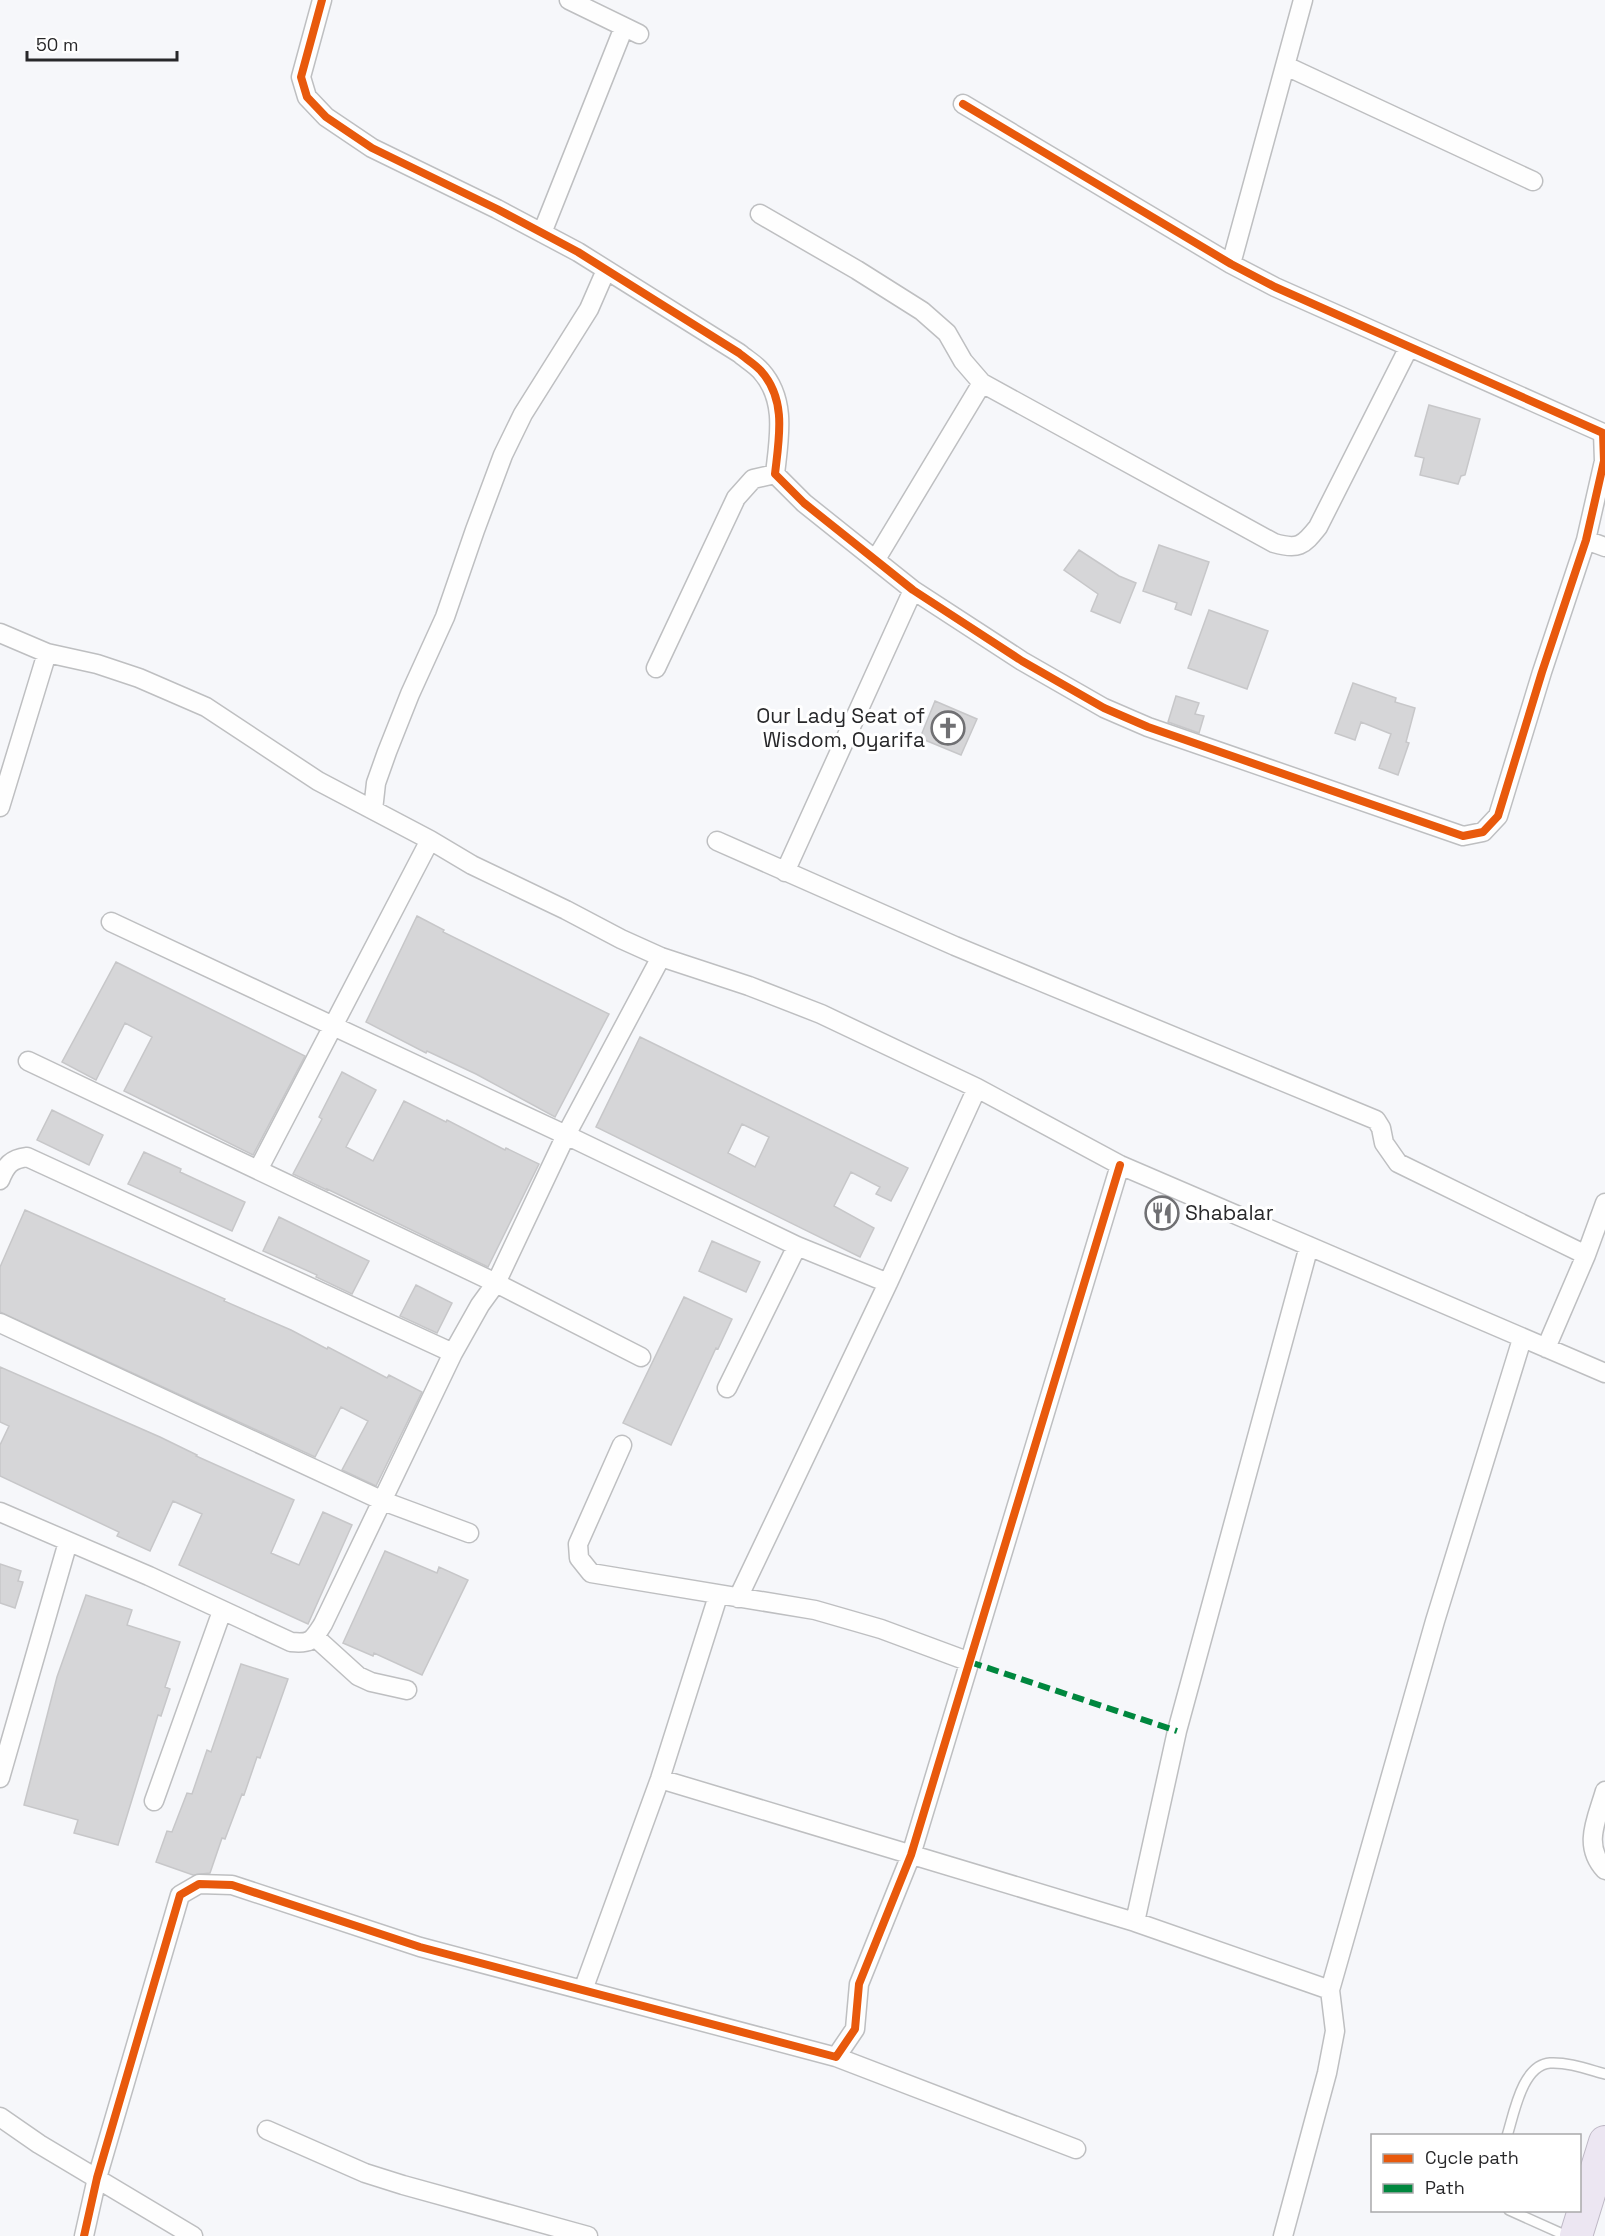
<svg xmlns="http://www.w3.org/2000/svg" width="1605" height="2236" font-family="'Space Grotesk',sans-serif">
<style>
.building{fill:#d6d6d8;stroke:#c7c7c9;stroke-width:1.5;fill-rule:evenodd}
.lines{fill:none;stroke-linecap:round;stroke-linejoin:round}
.lane-casing{stroke:#bebfc1;stroke-width:12}
.street-casing{stroke:#bebfc1;stroke-width:21}
.highway-casing{stroke:#bfb9c6;stroke-width:34}
.lane{stroke:#fefefe;stroke-width:9}
.street{stroke:#fefefe;stroke-width:18}
.highway{stroke:#ece6f2;stroke-width:32}
.quiet{stroke:#00873e;stroke-width:6;stroke-dasharray:12 6;stroke-linecap:butt}
.cycleway-casing{stroke:#fff;stroke-width:11}
.cycleway{stroke:#e8590c;stroke-width:8}
.labels{text-anchor:middle;stroke-width:6;stroke-linejoin:round;paint-order:stroke}
.poi-label{font-size:21px;fill:#28282a;stroke:#fff;text-anchor:end}
</style>
<rect width="100%" height="100%" fill="#f6f7fa"/>
<!-- building -->
<path class="building" d="M1429 405 1480 419 1465 475 1461 476 1458 484 1420 475 1424 458 1415 456Z
M1159 545 1209 562 1191 615 1175 609 1177 603 1143 591Z
M1079 550 1119 576 1136 583 1120 623 1091 611 1098 594 1064 570Z
M1209 610 1268 631 1247 689 1188 668Z
M1353 683 1396 698 1395 702 1415 708 1406 742 1409 743 1398 775 1379 768 1391 734 1361 722 1355 740 1335 733Z
M1176 696 1199 703 1195 714 1204 716 1199 733 1168 722Z
M935 701 977 719 961 755 920 738Z
M417 916 444 930 443 932 609 1014 555 1117 476 1074 427 1051 426 1053 366 1022Z
M116 962 305 1056 253 1155 124 1091 152 1037 125 1023 96 1080 62 1062Z
M640 1037 908 1168 891 1201 876 1194 880 1187 851 1172 834 1206 874 1228 860 1257 596 1127ZM742 1124 769 1137 755 1167 728 1153Z
M342 1072 376 1090 346 1147 373 1161 404 1101 446 1122 447 1120 505 1150 506 1148 539 1164 488 1267 327 1189V1190L293 1174 322 1119 319 1117Z
M52 1110 103 1135 89 1165 37 1140Z
M144 1152 181 1169 180 1172 245 1202 232 1231 128 1184Z
M25 1210 225 1299 224 1301 291 1330 327 1349 328 1347 387 1378 389 1375 422 1392 376 1486 342 1470 368 1421 341 1407 315 1457 0 1312V1267Z
M279 1217 369 1261 352 1294 316 1277 317 1275 263 1251Z
M712 1241 760 1262 746 1292 699 1271Z
M416 1285 452 1303 437 1333 400 1316Z
M684 1297 732 1319 718 1349 716 1348 671 1445 623 1423Z
M0 1367 160 1437 197 1455 196 1456 294 1500 271 1553 299 1565 323 1512 352 1525 308 1624 179 1565 202 1514 173 1501 150 1551 117 1536 119 1532 0 1476V1445L9 1426 0 1422Z
M385 1551 437 1573 439 1567 468 1580 422 1675 374 1653 373 1656 343 1643Z
M0 1564 21 1571 18 1581 23 1582 15 1608 0 1603Z
M86 1595 132 1610 127 1625 180 1642 165 1687 170 1689 161 1716 158 1715 118 1845 74 1833 78 1820 24 1805 57 1677Z
M241 1664 288 1679 260 1758 257 1757 244 1795 242 1794 225 1839 222 1838 210 1873 193 1875 156 1862 167 1831 172 1832 187 1793 192 1794 207 1750 211 1752Z"/>
<g class="lines">
<!-- lane casing -->
<g class="lane-casing">
<path id="lane" d="M1507 2136C1514 2114 1522 2065 1550 2063 1568 2062 1587 2069 1605 2074
M1509 2210 1567 2236"/>
</g>
<!-- street casing -->
<g class="street-casing">
<path id="street" d="M322 0 301 77 307 97 326 117 372 148 497 209 578 252 739 353C746 359 755 364 761 371 787 400 779 438 775 474L804 503 913 590 1022 661 1104 708 1148 727 1463 836 1483 832 1498 816 1542 672 1586 540 1604 461 1603 433 1275 287 1231 264 963 104
M569 0 639 34
M1286 66 1533 181
M760 214 857 270 922 311 947 333 963 361 982 383 1274 543C1298 550 1303 546 1318 527L1409 347
M542 233 624 27
M1231 264 1303 0
M1586 540 1605 547
M876 559 982 383
M0 633 47 653 97 664 139 678 206 707 318 781 430 840 472 865 566 910 621 939 661 957 749 986 821 1014 977 1088 1120 1165 1605 1373
M656 668 736 498 753 479 775 474
M0 807 47 653
M373 810 376 783 387 752 410 694 445 617 475 530 503 455 523 414 589 309 606 270
M717 841 955 946 1376 1120 1381 1128 1384 1143 1398 1163 1586 1255
M785 872 913 590
M111 922 566 1135 797 1246 888 1283
M28 1061 496 1283 566 1135 661 957
M258 1170 430 840
M0 1180C6 1165 11 1159 27 1157L453 1353
M0 1323 383 1501 469 1533
M1546 1348 1586 1255 1605 1203
M727 1388 797 1246
M622 1445 578 1544 579 1558 591 1573 815 1610 881 1629 970 1662
M0 1512 149 1576 291 1642C311 1644 312 1641 323 1624L453 1353 480 1305 496 1283 641 1357
M738 1598 888 1283 977 1088
M315 1637 358 1676 371 1682 407 1690
M0 1778 68 1542
M660 1779 1135 1922 1330 1990
M1605 1791C1597 1819 1582 1845 1605 1870
M154 1801 222 1611
M1135 1922 1177 1731 1309 1246
M583 1990 660 1779 718 1596
M836 2057 1076 2149
M0 2117 39 2144 193 2236
M267 2130 365 2173 403 2185 588 2236
M84 2236 97 2178 180 1895 199 1884 232 1885 420 1947 836 2057 855 2029 859 1984 911 1855 1120 1165
M1283 2236 1327 2073 1335 2031 1330 1990 1435 1621 1522 1339"/>
</g>
<!-- highway casing -->
<g class="highway-casing">
<path id="highway" d="M1576 2236 1605 2142"/>
</g>
<!-- lane -->
<use href="#lane" class="lane"/>
<!-- street -->
<use href="#street" class="street"/>
<!-- highway -->
<use href="#highway" class="highway"/>
<!-- quiet -->
<path class="quiet" d="M970 1662 1177 1731"/>
<!-- cycleway casing -->
<g class="cycleway-casing">
<path id="cycleway" d="M322 0 301 77 307 97 326 117 372 148 497 209 578 252 739 353C746 359 755 364 761 371 787 400 779 438 775 474L804 503 913 590 1022 661 1104 708 1148 727 1463 836 1483 832 1498 816 1542 672 1586 540 1604 461 1603 433 1275 287 1231 264 963 104
M84 2236 97 2178 180 1895 199 1884 232 1885 420 1947 836 2057 855 2029 859 1984 911 1855 1120 1165"/>
</g>
<!-- cycleway -->
<use href="#cycleway" class="cycleway"/>
</g>
<!-- icons -->
<defs>
<g id="church-ring" transform="scale(1.725)"><circle r="9.5" fill="#fff" stroke="#707073" stroke-width="1.5"/><path d="M-1.2-6h2.4v3.5h3.3v2.4h-3.3V6h-2.4V-.1h-3.3v-2.4h3.3Z" fill="#707073"/></g>
<g id="restaurant-ring" transform="scale(1.725)"><circle r="9.5" fill="#fff" stroke="#707073" stroke-width="1.5"/><path d="M-5-6h1v4h1v-4h1v4h1v-4h1v5L-1.5 .5V6h-2V.5L-5-1ZM5-6V6H3V1.5H1.5Q1.5-4 5-6Z" fill="#707073"/></g>
</defs>
<g fill-rule="evenodd">
<use href="#church-ring" x="948" y="728"/>
<use href="#restaurant-ring" x="1162" y="1213"/>
</g>
<g class="labels">
<!-- poi labels -->
<g class="poi-label">
<text x="925" y="723">Our Lady Seat of<tspan x="925" dy="24">Wisdom, Oyarifa</tspan></text>
<text x="1185" y="1220" text-anchor="start">Shabalar</text>
</g>
</g>
<!-- legend -->
<rect x="1371" y="2134" width="210" height="78" fill="#ffffff" stroke="#a9a9aa" stroke-width="1.5"/>
<rect x="1383" y="2154" width="30" height="9" fill="#e8590c" stroke="#a9a9aa" stroke-width="1.5"/>
<text x="1425" y="2164" font-size="18" fill="#28282a">Cycle path</text>
<rect x="1383" y="2184" width="30" height="9" fill="#00873e" stroke="#a9a9aa" stroke-width="1.5"/>
<text x="1425" y="2194" font-size="18" fill="#28282a">Path</text>
<!-- scale -->
<path d="M27 51v9h150v-9" fill="none" stroke="#28282a" stroke-width="3"/>
<text x="36" y="51" font-size="18" fill="#28282a" stroke="#ffffff" stroke-width="4.5" paint-order="stroke">50 m</text>
</svg>
